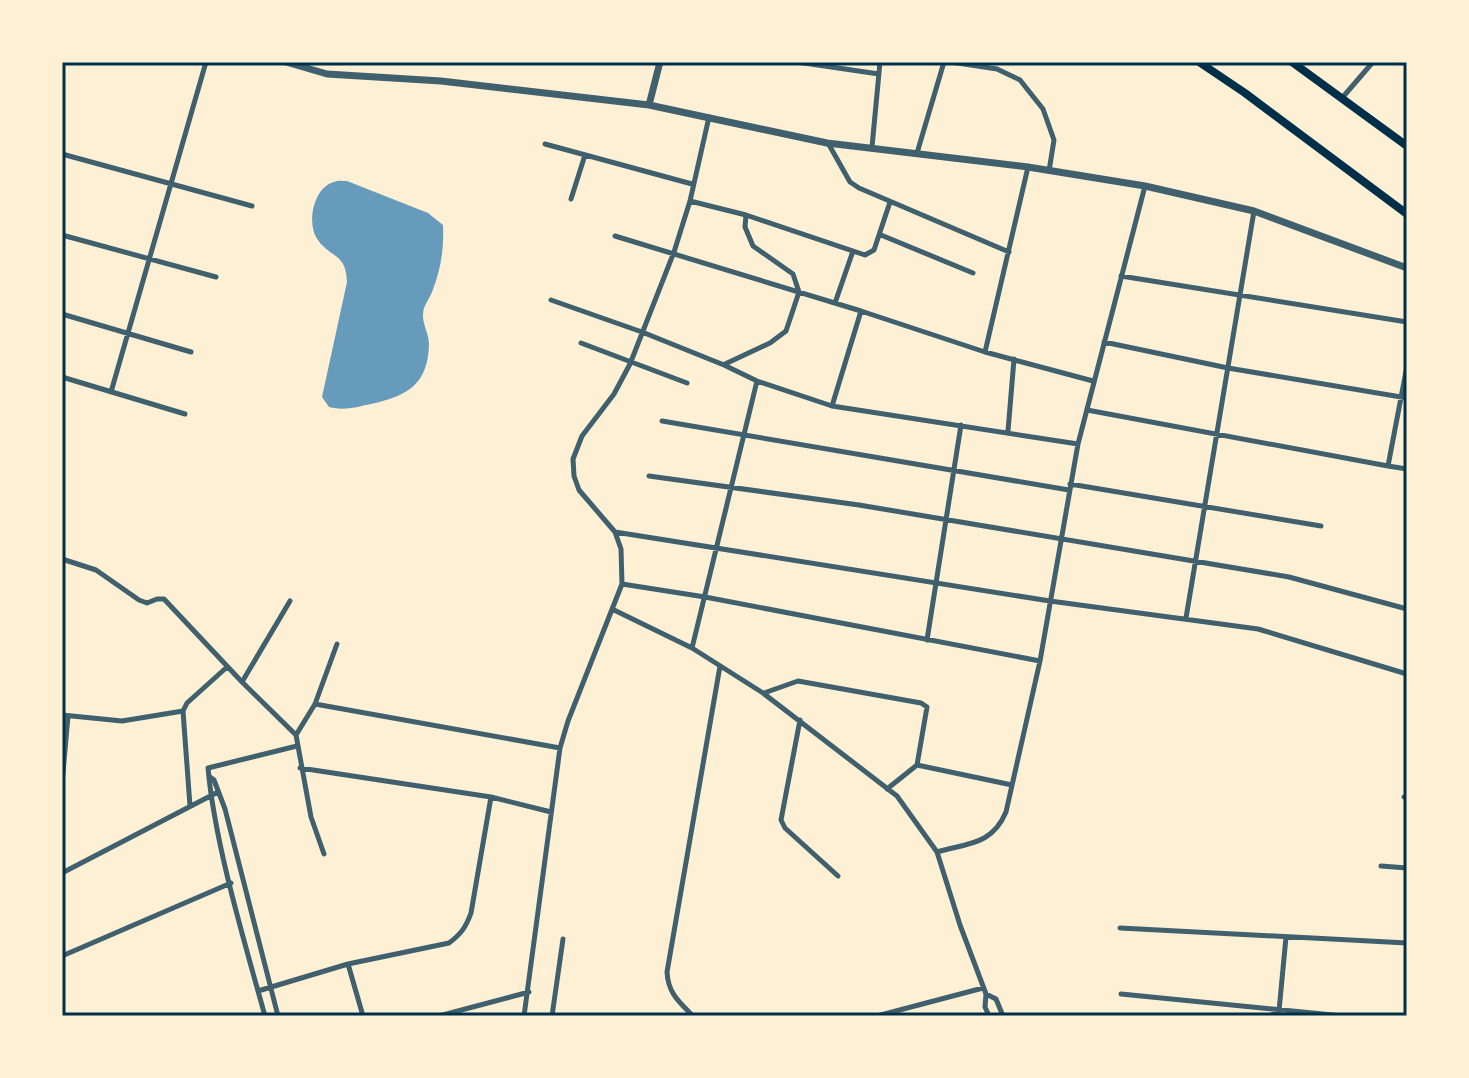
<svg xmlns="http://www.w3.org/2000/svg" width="1469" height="1078" font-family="Cabin,sans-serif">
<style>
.water{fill:#669bbc}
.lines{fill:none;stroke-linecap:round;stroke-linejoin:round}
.minor{stroke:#3f606c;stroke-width:5}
.tertiary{stroke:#3f606c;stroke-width:7}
.secondary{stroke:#003049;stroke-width:8}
.neatline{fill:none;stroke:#003049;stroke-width:3}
</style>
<rect width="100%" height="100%" fill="#fdf0d5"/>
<!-- water -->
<path class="water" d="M347 181 428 213 443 225C444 249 441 269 432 292 430 297 426 303 424 308 420 322 429 332 429 344 428 385 407 396 371 404 356 407 345 411 329 407L322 397 347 282C346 251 329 259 316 237 307 221 314 187 334 182 338 180 343 181 347 181Z"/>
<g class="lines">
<!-- minor -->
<path class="minor" d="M797 62 879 74
M951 62 997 69 1020 80 1043 109 1054 140 1049 171
M1342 98 1373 62
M828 143 850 182 859 188 1009 252
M545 144 692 184
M872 147 880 62
M917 153 944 62
M62 154 252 206
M571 199 585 155
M690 201 746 215 865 255 874 250 890 202
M62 235 216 277
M881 235 973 273
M615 236 861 311 985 352 1093 381
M1121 276 1407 322
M551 300 642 332 724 365 757 381 832 406 1078 444
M835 303 853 251
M62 314 191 352
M1104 342 1228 368 1407 398
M581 343 687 383
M985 352 1028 167
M725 364 770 343 786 331 799 292 793 274 753 246 745 227 746 215
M62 377 185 414
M111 392 206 62
M832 406 861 311
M1087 410 1388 466 1407 366
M662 421 1069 490
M1008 431 1014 359
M1388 466 1407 469
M649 476 859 505 1289 577 1407 609
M1070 484 1321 526
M615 532 1050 601 1258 629 1407 674
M62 559 96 570 139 600 147 603 157 599H164L242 682 296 735 311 817 324 854
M622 584 705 597 1040 661
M612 609 692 648 763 693 897 796 937 852 960 925 986 994 985 1007 989 1016
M1186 618 1254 211
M927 640 961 425
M692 648 757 381
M242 682 290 601
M764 693 798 681 921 703 927 707 917 765 887 789
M315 704 560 748
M62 715 122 721 183 711
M800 720 781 820 785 828 838 876
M296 735 315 704 337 644
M917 765 1012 785
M300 768 491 797 551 812
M210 777 214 780 225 809 278 1016
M62 784 68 716
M1404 797 1407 798
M190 806 183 711 187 703 227 667
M937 852C968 843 992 845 1006 812L1040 661 1078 444 1145 186
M1381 866 1407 868
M62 873 218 792
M1120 928 1407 943
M62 956 231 883
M348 964 363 1016
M258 991 348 964 449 943C461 934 466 927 471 913L491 797
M986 994 996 999 1003 1016
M1121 994 1343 1016
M265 1016C244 940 215 845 208 768L297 746
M439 1016 529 992
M524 1016 560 748 568 721 622 584 621 549 615 532 579 490 574 476 573 459 582 436 614 394 630 364 674 252 690 201 709 117
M552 1016 563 939
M693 1016C679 1002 668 993 667 972L720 666
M877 1016 983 988
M1270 1016 1279 1011 1286 937"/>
<!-- tertiary -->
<path class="tertiary" d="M286 62 327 74 441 81 649 105 827 143 1028 167 1145 186 1254 211 1407 268
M649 105 660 62"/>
<!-- secondary -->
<path class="secondary" d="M1199 62 1245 93 1407 214
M1292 62 1407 146"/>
</g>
<!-- border -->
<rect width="1469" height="1078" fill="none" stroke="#fdf0d5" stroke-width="128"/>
<rect x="64" y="64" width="1341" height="950" class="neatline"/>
</svg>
